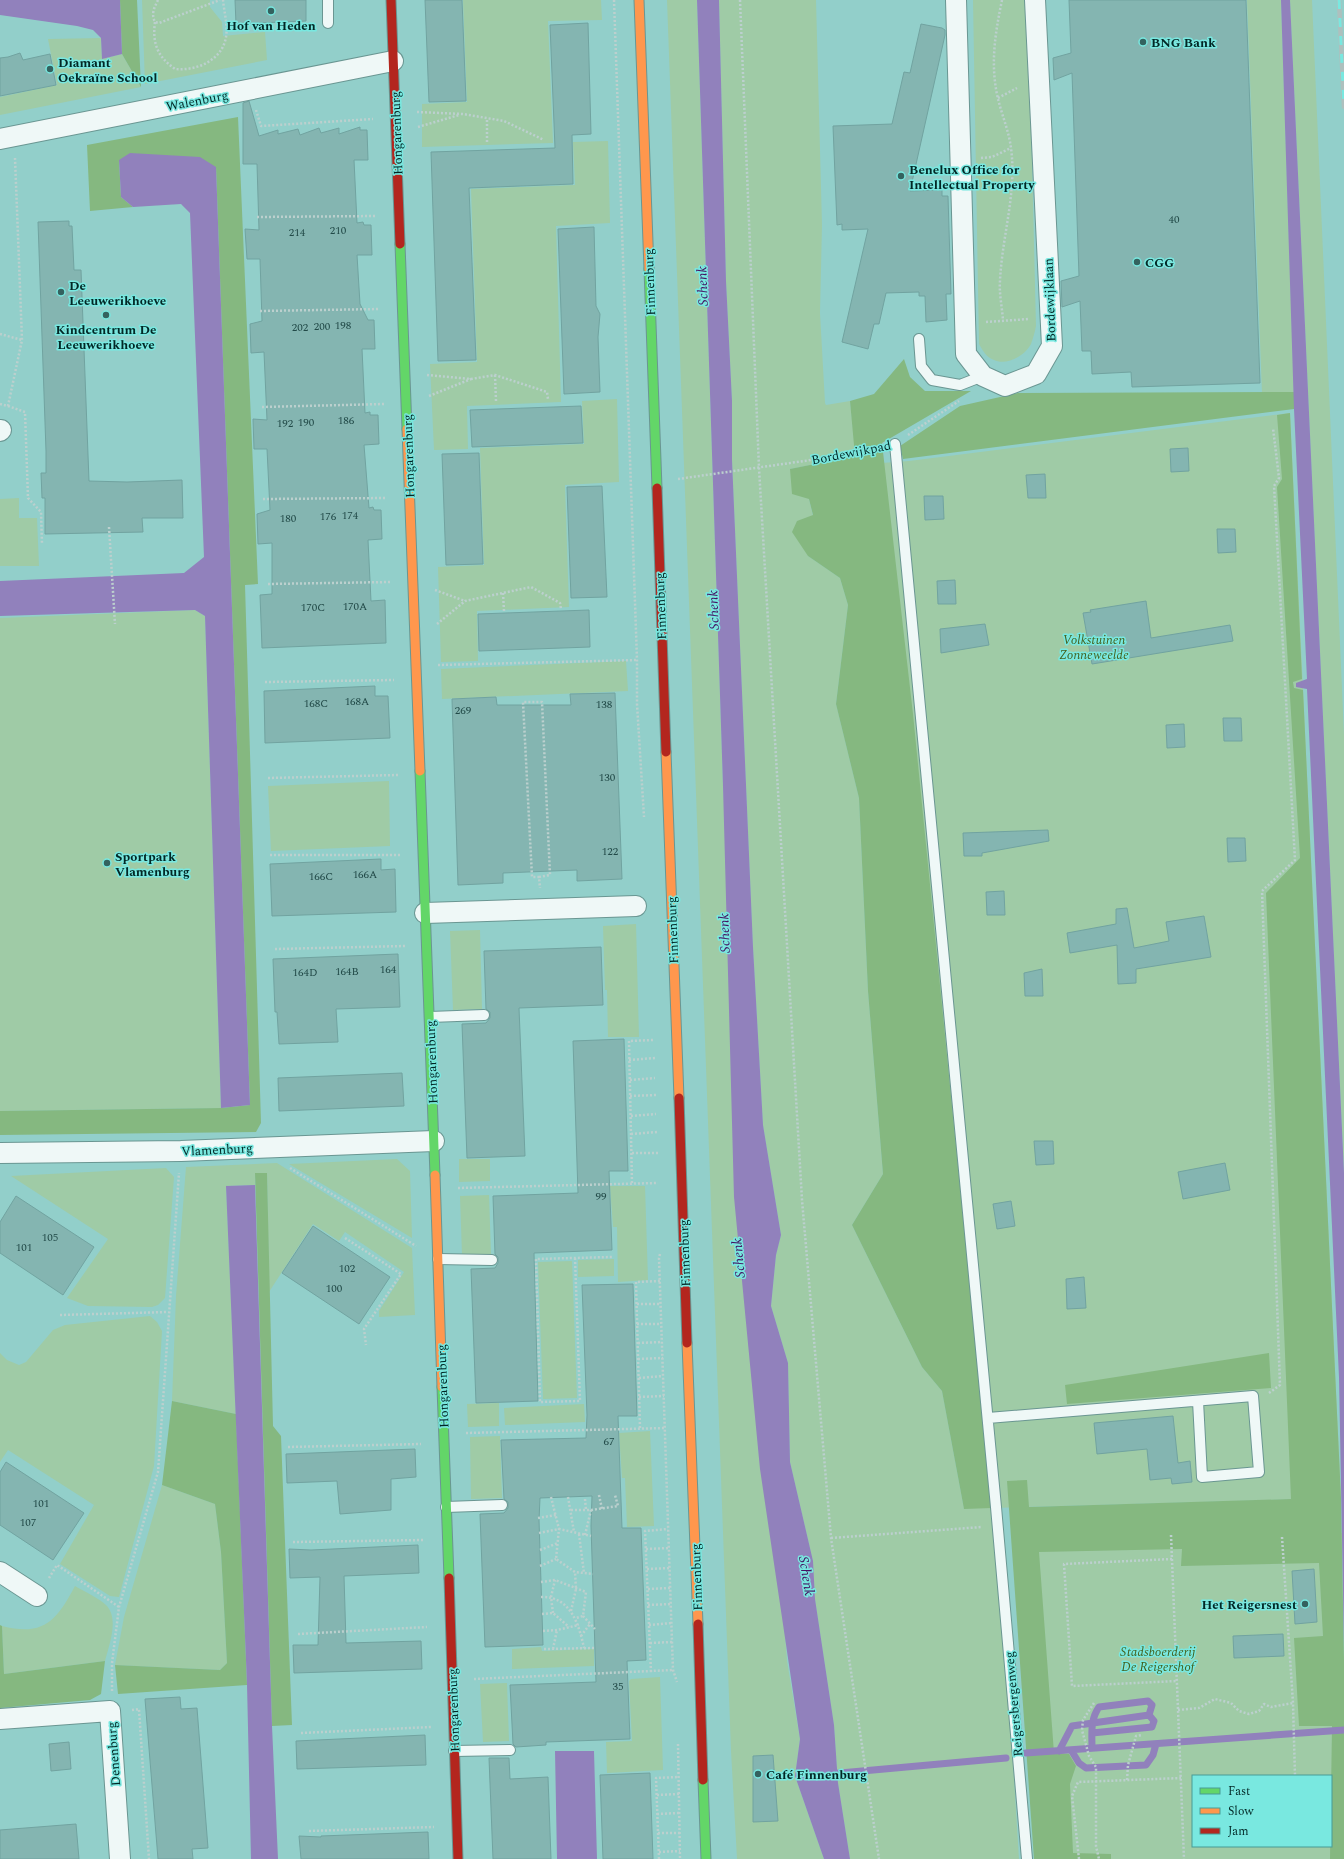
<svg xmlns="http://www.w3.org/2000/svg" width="1344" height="1859" font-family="Spectral,serif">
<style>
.green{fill:#9fcba6;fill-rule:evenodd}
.forest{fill:#85b880}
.water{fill:#9181bc}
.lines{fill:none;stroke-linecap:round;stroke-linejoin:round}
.stream{stroke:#9181bc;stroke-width:7}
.building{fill:#84b5b1;stroke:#71a3a0}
.lane-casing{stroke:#6a9692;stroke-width:12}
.street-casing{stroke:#6a9692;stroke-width:22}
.fast-casing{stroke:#6a9692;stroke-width:11}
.slow-casing{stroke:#6a9692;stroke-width:11}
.jam-casing{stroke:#6a9692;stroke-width:11}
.path{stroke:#bcd0ce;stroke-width:2.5;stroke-dasharray:2 2;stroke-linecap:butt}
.lane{stroke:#eff8f7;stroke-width:10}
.street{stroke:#eff8f7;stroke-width:20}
.fast{stroke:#63d668;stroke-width:9}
.slow{stroke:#ff974d;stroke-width:9}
.jam{stroke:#b3261e;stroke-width:9}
.rail-casing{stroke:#aec0be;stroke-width:4.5}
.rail{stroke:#79e8e0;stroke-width:3;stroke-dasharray:9;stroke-linecap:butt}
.poi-dot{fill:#34625f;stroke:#79e8e0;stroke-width:1.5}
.labels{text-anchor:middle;stroke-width:3;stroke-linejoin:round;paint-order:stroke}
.number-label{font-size:11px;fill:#224a48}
.poi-label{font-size:13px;font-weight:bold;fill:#022725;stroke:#79e8e0;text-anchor:start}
.street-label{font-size:13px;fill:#022725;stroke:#79e8e0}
.park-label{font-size:13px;font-style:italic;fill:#45611e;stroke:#79e8e0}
.water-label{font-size:14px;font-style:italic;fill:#451362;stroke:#79e8e0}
</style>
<rect width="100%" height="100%" fill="#92cfca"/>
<!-- green -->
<path class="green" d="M142 0H210V7L222 22 223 36 265 32 267 60 145 84Z
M463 0H601L602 20 548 21 553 143 422 147V104L467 102Z
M667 0H697L723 786 787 1661 800 1739 795 1776 824 1859H737L731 1751Z
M719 0H816L822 225 820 313 825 403 826 405 850 401 856 456 790 469 809 499 813 516 808 556 840 578 848 605 836 704 859 798 868 991 883 1174 852 1225 922 1367 942 1391 964 1509 868 464 909 461 1290 413 1341 1498 992 1508 1013 1762 1019 1859H850L838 1783 834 1725 815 1599 813 1561 790 1462 788 1363 771 1306 776 1255 781 1235 763 1125 753 947 732 460V401L726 281Z
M973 0H1028L1036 326C1035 332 1033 338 1031 344 1025 356 1006 366 994 360 986 357 983 351 979 344Z
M1247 0H1281L1294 392 1262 393Z
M1290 0H1312L1344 735V1173Z
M101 38 102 59 122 54 141 87 0 115V97L57 85 48 39Z
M608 141 610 223 556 226 561 402 467 406 468 449 434 450 430 364 477 362 471 189 575 185 573 142Z
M617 399 619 482 565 485 569 607 477 611 478 661 441 662 438 567 484 565 480 448 584 444 582 401Z
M19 498V518H37L39 566H0V499Z
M195 610 205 616 221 1108 0 1111V618Z
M626 661 628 691 442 699 441 669Z
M389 781 390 846 271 851 268 786Z
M636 924 639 1037H608L607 990H605L603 926Z
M480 930 482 1009 453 1010 450 931Z
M397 1159 410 1171 412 1238 289 1164Z
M459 1159H490V1181L459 1182Z
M277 1163 412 1248 415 1315 379 1317V1311L404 1272 345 1232 339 1241 313 1224 269 1292 267 1173H255V1185L226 1186 236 1414 172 1401 176 1296 186 1167Z
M166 1168 174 1177 165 1298 158 1305 152 1307 88 1306 67 1298 108 1239 11 1176Z
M610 1186H645L648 1280 618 1282 617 1227H613Z
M489 1195 491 1254 462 1255 460 1196Z
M614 1259V1276L578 1277V1260Z
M572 1261 577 1398 543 1399 538 1262Z
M150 1316 157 1322 162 1331 154 1466 119 1597 110 1596 60 1564 94 1505 8 1450 0 1462V1353L7 1360 19 1365 26 1362 53 1330 65 1325Z
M499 1403V1426L468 1427 467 1404Z
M584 1404 585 1422 505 1425 504 1408Z
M650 1431 654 1526 627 1527 625 1478H622L619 1433Z
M500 1436 502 1498 471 1499 470 1437Z
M162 1485 215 1504 221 1552 227 1663 220 1670 115 1665 124 1617Z
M1342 1533 1344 1859H1050L1024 1538ZM1193 1776H1331V1846H1193Z
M75 1586C85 1592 99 1598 107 1606 119 1620 109 1645 105 1661L4 1674 2 1626C44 1637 57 1620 75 1586Z
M541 1647 542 1651 594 1649V1666L512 1669V1649Z
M660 1677 663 1770 607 1773 606 1742 632 1741 629 1681 631 1679Z
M507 1683 509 1741 483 1742 480 1684Z"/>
<!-- forest -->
<path class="forest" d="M120 0H137L141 87 122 54Z
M238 117 258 584 245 585 261 1123 256 1132 0 1135V1111L221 1108 250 1105 216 167 119 160 121 197 133 207 90 211 87 145Z
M904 359 910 377 925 391H971L882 443 913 714 992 1508 964 1509 942 1391 922 1367 852 1225 883 1174 868 991 859 798 836 704 848 605 840 578 808 556 792 532 797 521 813 515 809 499 792 494 790 469 855 456 850 401 874 394Z
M1294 392V409L903 459 900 446 960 406 1018 393Z
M1290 413 1302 679 1293 682 1294 688 1303 690 1341 1498 1344 1660V1859H1330L1332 1726H1299L1294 1638 1323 1636 1319 1563 1181 1566 1182 1549 1039 1552 1054 1753 1069 1754 1076 1766 1070 1784 1073 1853 1111 1854V1859H1034L1007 1481 1027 1480 1029 1507 1291 1499 1266 893 1300 858 1277 487 1282 479 1277 415Z
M255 1173H267L273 1426 281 1436 292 1725 272 1726Z
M1269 1353 1271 1388 1067 1404 1065 1385Z
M172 1401 236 1414 247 1685 118 1694 115 1665 220 1670 227 1663 221 1552 215 1504 162 1485Z
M0 1625 2 1626 4 1674 105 1661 101 1694 90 1700 0 1708Z"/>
<!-- water -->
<path class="water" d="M0 0H120L122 54 102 59 101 38 93 30 77 26 0 15Z
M697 0H719L726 281 732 401V460L753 947 763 1125 781 1235 776 1255 771 1306 788 1363 790 1462 813 1561 815 1599 834 1725 838 1783 850 1859H824L795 1776 800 1739 760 1469 734 1197 723 786Z
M1281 0H1290L1344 1173V1644L1339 1377 1307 689 1296 687V683L1307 679 1294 409Z
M130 153 200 157 216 167 250 1105 221 1108 205 616 195 610 0 616V581L184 573 204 557 190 213 181 204 133 207 121 197 119 160Z
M255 1185 272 1726 278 1859H251L247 1684 226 1186Z
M555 1751H594L597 1859H557Z"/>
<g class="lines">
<!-- stream -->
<path class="stream" d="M1092 1733 1152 1727 1154 1721 1149 1715
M1071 1750 1079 1763 1086 1768 1146 1765 1153 1755 1156 1744
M1059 1751 1072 1726 1149 1715 1152 1705 1148 1701 1099 1707C1090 1720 1092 1733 1092 1748
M1026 1753 1344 1730
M829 1774 1006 1758"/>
</g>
<!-- building -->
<path class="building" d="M235 0H306V21L236 24Z
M425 0H462L466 101 429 102Z
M1069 0H1246L1260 383 1132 387 1131 372 1092 374 1091 351H1082L1080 301 1062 307 1061 281 1079 276 1072 73 1054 80 1053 58 1071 53Z
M588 23 591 134 572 135 573 184 469 188 476 360 438 361 431 152 555 148 550 25Z
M921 24 942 28 945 30V35L910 191 942 190V196H948L951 294H946L947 320 926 322 925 296H919V292L886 293 879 324H874L868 349 842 342 868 229 842 230V224L837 225 833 126 892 124 904 72 910 73Z
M20 53 23 60 50 54 56 85 0 96V58L8 57Z
M249 101 259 136 278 130V134L298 129 300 135 319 128 321 133 339 128V134L360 127V130H367L368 160H354L357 223 363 222 364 225H371L372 255H357L360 304 368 320H374L375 349H362L365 413 370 412V415H378L379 444 364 445 369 508 373 507 374 510H381L382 539 368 540 371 601 385 600 386 643 262 648 260 595 272 594V543L258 544 257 514 270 510 267 449H254L253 419 267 420 264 352 251 353 250 324 262 321 260 259H247L245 229 259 230 257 164H243V103Z
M69 221V226H72L74 270H81L89 481 127 482 182 480 183 518H142L143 532 45 534V498H42L41 473H46V451L38 222Z
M594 227 596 306 600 314 598 337 600 392 564 394 558 229Z
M581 406 583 443 472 447 470 410Z
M1188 448 1189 471 1171 472 1170 449Z
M479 453 483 564 446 565 442 454Z
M1045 474 1046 498H1028L1026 475Z
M602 486 607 597 571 598 567 487Z
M924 496H943L944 519 925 520Z
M1217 529H1235L1236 552 1218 553Z
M955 580 956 604H938L937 581Z
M1146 601 1151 638 1230 625 1233 641 1092 664 1083 613 1091 612 1090 610Z
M589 610 590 647 479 651 478 614Z
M985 624 989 645 941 653 940 629Z
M375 686V696H388L390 738 265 743 264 691Z
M615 693 622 879 577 881V870L503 873V883L458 885 452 699 496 697 497 705H571L570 694Z
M1223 718H1241L1242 741H1224Z
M1184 724 1185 747 1167 748 1166 725Z
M1048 830 1049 841 982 853V856H964L963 833Z
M1227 838H1245L1246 861 1228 862Z
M381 859V870L395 869 396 912 272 916 270 864Z
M1004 891 1005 915H987L986 892Z
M1127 908 1134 948 1169 941 1166 922 1204 916 1211 957 1136 969V983L1118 984 1117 945 1070 953 1067 933 1116 924V909Z
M601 947 603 1005 519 1008 525 1156 467 1158 462 1024 486 1023 490 1018V1012L486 1009 484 951Z
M398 954 400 1007 336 1009 338 1042 279 1044 277 1012H275L273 959Z
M1042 969 1043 996H1025L1024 973Z
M624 1039 628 1171H609L612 1250 534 1253 538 1401 476 1403 471 1269 495 1268 498 1263V1257L495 1254 493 1196 578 1193 573 1041Z
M402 1073 404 1106 279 1111 278 1078Z
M1034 1141H1053L1054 1164 1036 1165Z
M1225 1163 1230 1190 1183 1199 1178 1172Z
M16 1196 94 1247 63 1295 0 1253V1222Z
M1011 1201 1015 1226 997 1229 993 1204Z
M313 1226 390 1277 359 1324 282 1273Z
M1084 1277 1086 1308 1067 1309 1066 1279Z
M633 1284 637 1416H618L622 1528H641L646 1660 627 1661 630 1739 546 1742V1745L516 1747 513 1744 510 1685 596 1682 591 1526 592 1496 540 1498 539 1520 543 1645 485 1647 480 1514 504 1513 508 1508V1502L504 1499 501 1440 586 1438 587 1415 582 1285Z
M1173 1416 1178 1463 1190 1461 1192 1482 1172 1484 1171 1478 1150 1480 1147 1449 1097 1454 1094 1423Z
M415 1449 416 1477 391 1479V1510L340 1514 337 1481 287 1483 286 1454Z
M6 1462 84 1513 53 1560 0 1525V1472Z
M418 1545 419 1573 344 1576 346 1643 421 1641 422 1669 294 1673 293 1645H318L320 1577 290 1578 289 1549 311 1550Z
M1314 1569 1317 1622 1295 1624 1292 1571Z
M1283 1634 1284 1656 1234 1658 1233 1636Z
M180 1697 181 1709 197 1708 208 1848 192 1849 193 1859H158L145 1699Z
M425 1735 426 1765 297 1769 296 1741Z
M69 1742 71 1769 51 1771 49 1744Z
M773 1755 778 1821 753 1822V1756Z
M489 1758H509L510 1779 548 1777 551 1859H493Z
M650 1773 653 1859H603L600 1775Z
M76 1824 79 1859H0V1830Z
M428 1832 429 1859H301L299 1836 321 1837V1836Z"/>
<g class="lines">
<!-- lane casing -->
<g class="lane-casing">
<path id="lane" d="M328 0V23
M919 339 921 366 932 380 960 385 983 376
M895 444 996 1507 1027 1859
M430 1017 484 1015
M438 1259 492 1260
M988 1418 1253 1396 1259 1472 1202 1477 1198 1401
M446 1507 502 1505
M454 1751 510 1750"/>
</g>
<!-- street casing -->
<g class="street-casing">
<path id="street" d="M956 0 966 354 983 376 1005 386 1036 374 1052 346 1035 0
M0 139 393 61
M0 431 1 430
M425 913 636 906
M0 1153 181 1151 434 1141
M0 1572 37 1596
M0 1719 110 1711 120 1859"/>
</g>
<!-- fast casing -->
<g class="fast-casing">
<path id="fast" d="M400 244 407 429
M649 269 657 488
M420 771 435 1175
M442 1387 449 1578
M703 1780 706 1859"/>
</g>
<!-- slow casing -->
<g class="slow-casing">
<path id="slow" d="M639 0 649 269
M407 429 420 771
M666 752 679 1098
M435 1175 442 1387
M687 1343 698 1624"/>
</g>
<!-- jam casing -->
<g class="jam-casing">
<path id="jam" d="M391 0 400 244
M657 488 666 752
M679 1098 687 1343
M449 1578 458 1859
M698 1624 703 1780"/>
</g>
<!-- path -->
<path class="path" d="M158 0C154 8 151 14 155 22L159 23 220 0
M614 0 637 660V704L644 817
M740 0 759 468 802 1200 831 1538 879 1859
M1002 0C995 34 990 65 998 99 1002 115 1009 132 1011 148 1017 193 1002 236 1000 281 999 293 1002 307 1003 320
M155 22C152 44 158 57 175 69 196 71 222 61 226 37 228 26 224 11 223 0
M998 98 1017 88
M256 110 261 126 373 119
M417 112 463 114 504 121 544 140
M418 127 459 115
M487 142V119
M981 158 992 157 1011 148
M257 217 376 216
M260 311 380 309
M986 322 1029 319
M0 334 22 340
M427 375 471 379 495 375 547 392 548 399
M495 375 496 401
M429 396 471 379
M0 404 8 406 22 340 15 158
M8 406 25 412 28 498 41 512 42 544
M262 407 384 404
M908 435 959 401
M678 479 825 458 878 447
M263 499 387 498
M109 527 115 624
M268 584 391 582
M435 590 465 601
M503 593 504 611
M437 624 465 601 531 587 560 603 561 609
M438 665 637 660
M265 682 394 680
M268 778 398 775
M270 855H401
M539 877 550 875 542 702H523L532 877H539L540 888
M275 949 405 946
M629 1060 655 1058
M630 1080 655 1078
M630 1096 656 1095
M631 1116 656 1114
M631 1134 657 1132
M632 1153H658
M290 1168 416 1246
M632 1183 629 1041 654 1040
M458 1188 658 1183
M345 1238 401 1274 364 1329 366 1345
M660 1254 659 1258 672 1642 673 1670 677 1682
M575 1258 580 1401 540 1402 536 1259 612 1257
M637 1304H660
M60 1315 168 1312
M637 1324H661
M638 1343 662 1342
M638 1359 663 1358
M639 1378 663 1376
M1269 1393 1280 1385 1262 891 1295 860 1274 486 1279 478 1273 428
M639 1397 664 1396
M640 1428 636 1282 660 1281
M466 1433 665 1428
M288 1447 421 1444
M599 1495 602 1509
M551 1497 559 1529 556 1559 575 1572 593 1574
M568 1497 574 1532
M585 1499 586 1510
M571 1510H591L618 1506 615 1495
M538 1518 556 1515
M539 1533 559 1529 591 1536
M579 1534 584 1573
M585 1535 591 1510
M1171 1535 1184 1859
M1282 1537 1293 1703 1295 1776
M831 1538 982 1527
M293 1542 425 1540
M646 1549 669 1548
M540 1550 558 1543
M1172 1559 1064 1564 1072 1686 1177 1681
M540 1566 556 1559
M647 1569 670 1568
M49 1578 57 1565 119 1607
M541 1582 555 1580 586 1592 583 1616 576 1618
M648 1589 670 1588
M541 1597C571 1596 579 1625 584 1648
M648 1605 671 1604
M571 1611 576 1589 575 1572
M553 1613 551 1597 555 1580
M542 1614 553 1613 569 1627
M583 1616 595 1629
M649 1625 672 1623
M543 1631 557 1630 579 1625
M298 1634 427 1627
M581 1636 590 1624
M650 1643 672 1642
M544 1649 595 1648
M553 1649 557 1630
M651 1672 645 1531 668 1529
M474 1679 673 1670
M112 1691V1663L119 1607 158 1472 179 1173
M1094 1703 1083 1720 1082 1730 1089 1756 1096 1767V1846L1099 1859
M132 1710 139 1709 149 1859
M1178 1710 1199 1708 1215 1699 1231 1703 1239 1711 1249 1714 1259 1711 1264 1704 1271 1707 1293 1703
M301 1733 431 1727
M678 1744 680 1859
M1127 1780 1128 1765 1136 1736 1142 1735
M657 1795 679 1794
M657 1814 679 1813
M309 1831 434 1827
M658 1833H680
M659 1852 680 1851
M659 1859 656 1778 678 1777
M1079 1859 1072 1796 1078 1782 1181 1778"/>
<!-- lane -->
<use href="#lane" class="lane"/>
<!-- street -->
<use href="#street" class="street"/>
<!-- fast -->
<use href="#fast" class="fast"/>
<!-- slow -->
<use href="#slow" class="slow"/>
<!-- jam -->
<use href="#jam" class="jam"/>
<!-- rail casing -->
<g class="rail-casing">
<path id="rail" d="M1339 0 1344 107"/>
</g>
<!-- rail -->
<use href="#rail" class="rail"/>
</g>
<!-- markers -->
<g class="poi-dot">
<circle cx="271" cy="11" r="4"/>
<circle cx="1143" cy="42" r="4"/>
<circle cx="50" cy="69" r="4"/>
<circle cx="901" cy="176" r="4"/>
<circle cx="1137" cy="262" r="4"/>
<circle cx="61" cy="292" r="4"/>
<circle cx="106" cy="315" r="4"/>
<circle cx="107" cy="863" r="4"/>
<circle cx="1305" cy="1604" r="4"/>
<circle cx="758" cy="1774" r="4"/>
</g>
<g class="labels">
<!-- number labels -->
<g class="number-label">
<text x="1174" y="223">40</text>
<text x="338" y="234">210</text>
<text x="297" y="236">214</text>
<text x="343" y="329">198</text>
<text x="322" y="330">200</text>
<text x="300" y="331">202</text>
<text x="346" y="424">186</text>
<text x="306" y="426">190</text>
<text x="285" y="427">192</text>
<text x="350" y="519">174</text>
<text x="328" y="520">176</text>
<text x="288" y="522">180</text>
<text x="355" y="610">170A</text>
<text x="313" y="611">170C</text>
<text x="357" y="705">168A</text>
<text x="316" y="707">168C</text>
<text x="604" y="708">138</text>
<text x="463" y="714">269</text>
<text x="607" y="781">130</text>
<text x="610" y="855">122</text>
<text x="365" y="878">166A</text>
<text x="321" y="880">166C</text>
<text x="388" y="973">164</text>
<text x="347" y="975">164B</text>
<text x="305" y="976">164D</text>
<text x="601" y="1200">99</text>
<text x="50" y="1241">105</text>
<text x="24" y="1251">101</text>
<text x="347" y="1272">102</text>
<text x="334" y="1292">100</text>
<text x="609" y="1445">67</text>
<text x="41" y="1507">101</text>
<text x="28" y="1526">107</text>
<text x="618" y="1690">35</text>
</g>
<!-- poi labels -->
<g class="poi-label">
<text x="271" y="30" text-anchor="middle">Hof van Heden</text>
<text x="1151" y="47">BNG Bank</text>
<text x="58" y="67">Diamant<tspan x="58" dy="15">Oekraïne School</tspan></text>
<text x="909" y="174">Benelux Office for<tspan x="909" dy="15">Intellectual Property</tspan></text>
<text x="1145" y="267">CGG</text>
<text x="69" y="290">De<tspan x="69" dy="15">Leeuwerikhoeve</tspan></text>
<text x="106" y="334" text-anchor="middle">Kindcentrum De<tspan x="106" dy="15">Leeuwerikhoeve</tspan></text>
<text x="115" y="861">Sportpark<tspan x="115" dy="15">Vlamenburg</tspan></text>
<text x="1297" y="1609" text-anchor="end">Het Reigersnest</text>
<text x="766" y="1779">Café Finnenburg</text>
</g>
<!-- street labels -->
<g class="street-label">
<text transform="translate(197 100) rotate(-11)" y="5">Walenburg</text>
<text transform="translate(396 133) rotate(-92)" y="5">Hongarenburg</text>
<text transform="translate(649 282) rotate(-92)" y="5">Finnenburg</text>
<text transform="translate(1049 300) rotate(-92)" y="5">Bordewijklaan</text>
<text transform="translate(851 452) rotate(-11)" y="5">Bordewijkpad</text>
<text transform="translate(408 456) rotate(-92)" y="5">Hongarenburg</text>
<text transform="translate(660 606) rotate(-92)" y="5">Finnenburg</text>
<text transform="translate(672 930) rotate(-92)" y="5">Finnenburg</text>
<text transform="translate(431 1062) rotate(-92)" y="5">Hongarenburg</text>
<text transform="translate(217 1149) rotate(-3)" y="5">Vlamenburg</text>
<text transform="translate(684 1253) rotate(-92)" y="5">Finnenburg</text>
<text transform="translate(442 1386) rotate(-92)" y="5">Hongarenburg</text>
<text transform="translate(696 1577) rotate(-92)" y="5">Finnenburg</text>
<text transform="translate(1013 1704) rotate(-95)" y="5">Reigersbergenweg</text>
<text transform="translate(453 1710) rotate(-92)" y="5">Hongarenburg</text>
<text transform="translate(113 1754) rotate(-94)" y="5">Denenburg</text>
</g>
<!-- park labels -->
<g class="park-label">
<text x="1094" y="644">Volkstuinen<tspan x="1094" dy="15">Zonneweelde</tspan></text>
<text x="1158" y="1656">Stadsboerderij<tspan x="1158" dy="15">De Reigershof</tspan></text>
</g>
<!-- water labels -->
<g class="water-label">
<text transform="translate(702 286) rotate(-92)" y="5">Schenk</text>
<text transform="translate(713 610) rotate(-92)" y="5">Schenk</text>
<text transform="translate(724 933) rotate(-92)" y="5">Schenk</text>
<text transform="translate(738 1258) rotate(-95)" y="5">Schenk</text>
<text transform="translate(807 1576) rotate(81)" y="5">Schenk</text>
</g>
</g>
<!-- legend -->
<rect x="1192" y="1775" width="140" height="72" fill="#79e8e0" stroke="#499b95"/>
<rect x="1200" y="1788" width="20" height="6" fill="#63d668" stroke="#499b95"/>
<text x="1228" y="1795" font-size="12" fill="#022725">Fast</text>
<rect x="1200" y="1808" width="20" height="6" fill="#ff974d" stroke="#499b95"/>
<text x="1228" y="1815" font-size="12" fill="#022725">Slow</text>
<rect x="1200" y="1828" width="20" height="6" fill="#b3261e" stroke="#499b95"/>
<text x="1228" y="1835" font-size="12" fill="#022725">Jam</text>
</svg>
